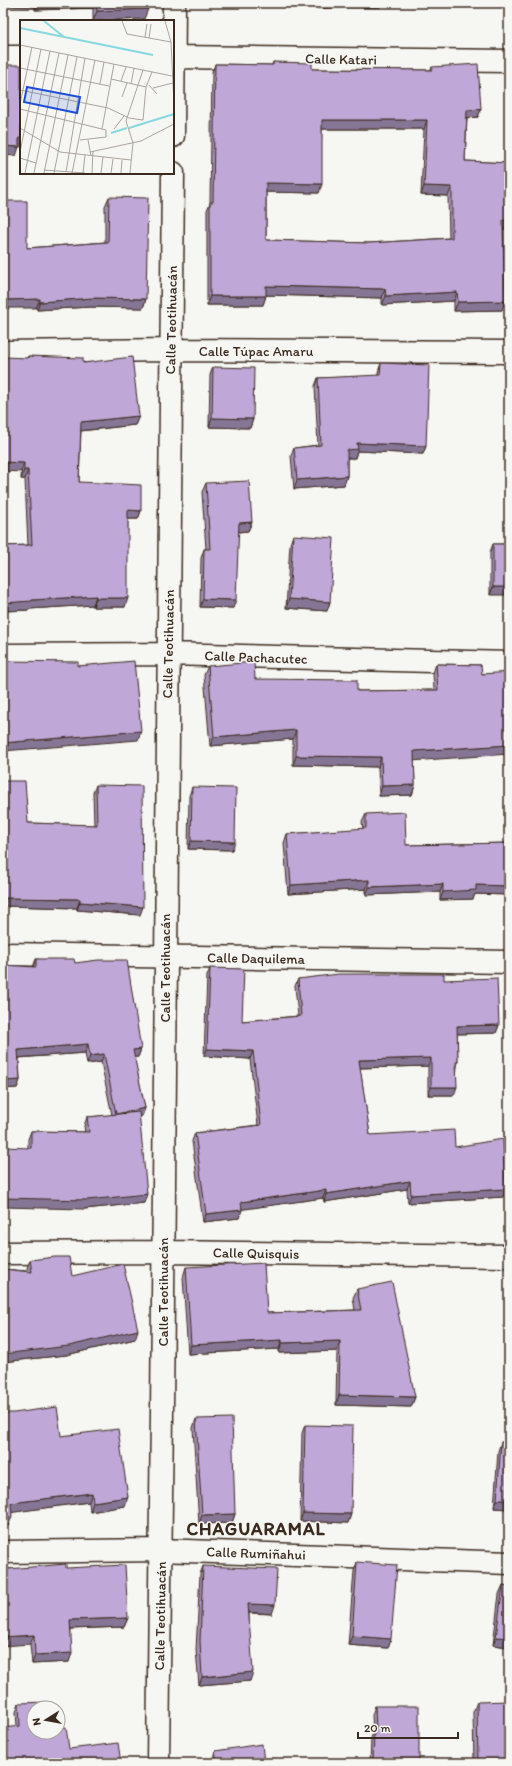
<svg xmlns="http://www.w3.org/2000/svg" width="512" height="1766" font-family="Itim,sans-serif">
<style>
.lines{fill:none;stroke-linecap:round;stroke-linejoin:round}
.minor-casing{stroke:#3b2a1e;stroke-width:25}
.minor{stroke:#f6f6f2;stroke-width:22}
.wall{fill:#a490b9;stroke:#3b2a1e;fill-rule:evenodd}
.shaded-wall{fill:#867696;stroke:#3b2a1e}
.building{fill:#bfa8d7;stroke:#3b2a1e;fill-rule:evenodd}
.labels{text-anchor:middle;stroke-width:3;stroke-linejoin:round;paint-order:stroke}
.street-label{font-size:14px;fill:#3b2a1e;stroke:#f6f6f2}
.district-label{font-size:18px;font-weight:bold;letter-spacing:1px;fill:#3b2a1e;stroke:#f6f6f2}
.inset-river{fill:none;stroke:#87d8e0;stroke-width:2}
.inset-road{fill:none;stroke:#aba49d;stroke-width:1}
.view{fill:#1d4ed8;fill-opacity:0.15;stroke:#1d4ed8;stroke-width:2}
.inset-edge{fill:none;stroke:#3b2a1e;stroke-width:2}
</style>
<rect width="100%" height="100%" fill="#f6f6f2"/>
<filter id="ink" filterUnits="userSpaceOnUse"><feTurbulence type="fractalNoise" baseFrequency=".025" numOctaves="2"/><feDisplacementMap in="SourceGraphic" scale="8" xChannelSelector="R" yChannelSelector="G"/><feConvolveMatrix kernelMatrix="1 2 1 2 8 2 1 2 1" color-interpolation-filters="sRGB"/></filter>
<g filter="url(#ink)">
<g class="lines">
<!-- minor casing -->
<g class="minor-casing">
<path id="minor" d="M3 57H21
M173 57 509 61
M173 136 174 3
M3 352 171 350 509 352
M3 655 168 654 509 663
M3 954 509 962
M3 1253 163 1252 509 1256
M3 1552 160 1550 509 1563
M158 1763 162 1412 173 173"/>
</g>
<!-- minor -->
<use href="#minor" class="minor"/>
</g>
<!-- wall -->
<path class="wall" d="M3 3H147L144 19 105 21H93V8L35 10V7Z
M317 3H509L479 6 381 3 380 7 317 8Z
M273 62 312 69 430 70 432 67 481 109 478 117 467 118 465 161 509 163V229H503L502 310 454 311V301L382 305V298L266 295 263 305H207V210L210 203 212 73 215 64 272 65ZM322 129H424L421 195 448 196 449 238 369 243 266 240V192L319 193Z
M109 197 146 299 143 308 90 307 37 310 27 248 105 242V206Z
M28 356 83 363 139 416 135 425 81 431 79 482 141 511 138 519H128L125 607H93V605L29 609V610L3 611V546L28 545 25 479H21L27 358Z
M381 363 426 446 423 454 357 451 355 458H347V476L344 485 294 489 291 456 294 448 318 445 315 386 318 378 378 376V372Z
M213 367 253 419 250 428 209 427 210 375Z
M206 483 252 522 248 531 238 532 233 608 200 607 201 558 204 549H206L202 492Z
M293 535 330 602 327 611 286 608 290 544Z
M493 544H509L490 595V552Z
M436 664 481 665 414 760 415 785 412 795 379 796 378 767 293 765V739L210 746 204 675 208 666 255 679 357 691 434 690 433 673Z
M3 781 28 823 94 825 93 793 96 785 140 915 77 910V908L4 906 3 910Z
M192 787 232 850 188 849 189 796Z
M366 814 406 845 509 843V895L475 894 473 899 440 900V892L366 895V889L288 894 284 843 287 834 363 829 362 822Z
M36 959 75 963 141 1049 138 1057H134L145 1108 142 1116 139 1117 144 1203 84 1209 28 1148V1139L31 1131 85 1132 84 1126 87 1117 112 1115 101 1062 87 1064 85 1053 19 1058 20 1080 17 1088 3 1089 33 967Z
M210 968 242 1021 298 1016 295 986 298 979 444 980 499 1025 496 1033 457 1034 458 1062 457 1067 454 1095H428V1066L360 1068 370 1135 455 1147 505 1189 503 1197 408 1203 407 1189 324 1202 323 1198 242 1209 239 1218 203 1222 192 1141 195 1133 258 1125 250 1059 204 1056 207 976Z
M30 1260 72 1276 135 1339 66 1355 3 1362V1269L27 1271V1268Z
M186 1267 267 1313 355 1310 353 1298 357 1289 415 1397 411 1407 336 1405 337 1351 279 1353V1349L188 1354 183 1277Z
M3 1413 61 1436 125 1506 90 1512 89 1502 12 1512 8 1526H6Z
M196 1419 235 1514 232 1523 199 1524 193 1428Z
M305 1425 351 1514 348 1523 300 1521 302 1433Z
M501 1442 509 1443V1509L494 1508 498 1451Z
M357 1562 388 1648 348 1645 354 1571Z
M203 1566 272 1614 249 1613 250 1681 199 1685 196 1650 200 1574Z
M66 1568 128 1618 124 1627 71 1629 69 1662 32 1664 30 1644 8 1569Z
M503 1585 509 1647 493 1645 499 1594Z
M477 1702 509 1763H474L473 1712Z
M19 1703 34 1732 69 1749 3 1763 17 1726 16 1712Z
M375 1706 419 1763H370L371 1738 373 1733 372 1715Z
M215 1751 264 1763H212V1760Z"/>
<!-- shaded-wall -->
<path class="shaded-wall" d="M3 3H36L35 7 3 6Z
M38 3H94L93 8 35 10Z
M319 3H509V5L479 6 381 3 380 7 317 8Z
M148 9 144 19 93 21 97 11Z
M481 109 478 117 464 118 467 110Z
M322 120H427L424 129H319Z
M19 138H21V147L16 146Z
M3 146 19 147 16 156 3 155Z
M266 183 322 184 319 193 263 192Z
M424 186 452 187 448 196 421 195Z
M503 220 509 221V229H500Z
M266 286 385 289 382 298 263 295Z
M457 292 454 301 382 305 386 296Z
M210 296H266L263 305H207Z
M93 298 146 299 143 308 90 307 37 310 40 302Z
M40 299 36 308H3V300Z
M505 301 502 310 454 311 458 302Z
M139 416 135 425 78 431 81 422Z
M212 418 253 419 250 428 209 427Z
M357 443 426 446 423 454 357 451 355 458H344L347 450Z
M3 462 24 463 21 472 3 471Z
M24 470H28L25 479H21Z
M347 476 344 485 294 489 297 480Z
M128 510 141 511 138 519H124Z
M252 522 248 531 236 532 239 523Z
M493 587H509V595H490Z
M96 596 93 605 29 609V610L3 611V603L32 600Z
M96 598H128L125 607H93Z
M203 599 236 600 233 608 200 607Z
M289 599 330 602 327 611 286 608Z
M296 730 293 739 210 746 214 737Z
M141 731 138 740 3 751V743Z
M509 745V754L411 761 414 751Z
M296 756 381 757 378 767 293 765Z
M415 785 412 795 379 796 382 786Z
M191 841 235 842 232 850 188 849Z
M369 880 366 889 288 894 291 885Z
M443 884 440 892 366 895 369 887Z
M476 885 509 886V895L475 894 473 899 440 900 443 892Z
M5 898 80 899 77 908 4 906 3 910V903Z
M80 902 143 907 140 915 77 910Z
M499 1025 496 1033 454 1034 457 1026Z
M88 1044 85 1053 15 1058 18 1050Z
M141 1049 138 1057 130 1058 133 1050Z
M207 1049 253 1051 250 1059 204 1056Z
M104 1054 101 1062 87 1064 90 1056Z
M431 1058 428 1066 356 1068 359 1060Z
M20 1080 17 1088 3 1089V1081Z
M431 1087H457L454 1095H428Z
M145 1108 142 1116 113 1122 116 1114Z
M410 1181 407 1189 324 1202 326 1194Z
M505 1189 503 1197 408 1203 411 1195Z
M326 1190 323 1198 238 1210 241 1202Z
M147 1194 144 1203 84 1209 3 1207V1198Z
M242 1210 239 1218 203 1222 206 1214Z
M138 1330 135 1339 66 1355 3 1362V1354Z
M282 1340 279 1349 188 1354 191 1345Z
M340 1341 337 1351 279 1353 282 1343Z
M339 1395 415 1397 411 1407 336 1405Z
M92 1493 89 1502 8 1513 11 1503Z
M128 1497 125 1506 90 1512 93 1502Z
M497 1500H509V1509L494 1508Z
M303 1513 351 1514 348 1523 300 1521Z
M235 1514 232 1523 199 1524 202 1515Z
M5 1517H12L8 1526H3Z
M6 1530 3 1539V1531Z
M248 1604 275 1605 272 1614 245 1612Z
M128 1618 124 1627 67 1629 70 1620Z
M34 1635 30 1644 3 1646V1637Z
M352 1636 391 1639 388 1648 348 1645Z
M496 1637 509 1638V1647L493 1645Z
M72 1653 69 1662 32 1664 35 1655Z
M253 1672 250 1681 199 1685 202 1677Z"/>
<!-- building -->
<path class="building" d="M96 3H147L148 9 97 11Z
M273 62 312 63V69L432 70V67L478 64 481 109 467 110 465 161 509 163V221L503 220 505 301 458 302 457 292 386 296 385 289 266 286V296H210V202H213L215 64 273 65ZM322 120H427L424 186 452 187V238L369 243 266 240V183L322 184Z
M3 65H21V138H19V147L3 146Z
M109 197 148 198 146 299 93 298 40 302V299L3 300V201H27V248L108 242Z
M28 356 83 358V363L132 357 139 416 81 422 79 482 141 485V511L128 510V598H96V596L32 600V601L3 603V546L32 545 28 470H24V463L3 462V357L28 358Z
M381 363 429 365 426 446 357 443 358 449 347 450V476L297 480 294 448 321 445 318 378 380 375Z
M213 367 254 368 253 419 212 418Z
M249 481 252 522 239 523 236 600 203 599 204 549H210L206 483Z
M293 535 334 538 330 602 289 599Z
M493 544H509V587H493Z
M3 661 78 662V666L134 661 141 731 3 743Z
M254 662 255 679 357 680V691L438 690 436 664 481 665 482 674 509 672V745L414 751 415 785 382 786 381 757 296 756V730L214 737 208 666Z
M3 781H25L28 823 97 825 96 785 142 786 143 907 80 902V899L5 898V903H3Z
M192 787 236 788 235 842 191 841Z
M405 812 406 845 509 843V886L476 885V890L443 892V884L369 887V880L291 885 287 834 366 828V814Z
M36 959H74L75 963 98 960H127L141 1049 133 1050 145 1108 116 1114 104 1054 90 1056 88 1044 18 1050 20 1080 3 1081V965L36 967Z
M210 968 244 969 242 1021 301 1016 298 979 339 974H444V980L497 978 499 1025 457 1026 458 1062H456L457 1087H431V1058L359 1060 370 1135 454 1130 455 1147 503 1139 505 1189 411 1195 410 1181 326 1194V1190L241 1202 242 1210 206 1214 195 1133 261 1125 253 1051 207 1049Z
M139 1112 147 1194 87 1200 3 1198V1147L31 1148V1131L89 1132 87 1117Z
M55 1257H69L72 1276 123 1264 138 1330 69 1346 3 1354 4 1337H3V1269L32 1272 30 1260Z
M264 1263 267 1313 361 1310 357 1289 392 1282 415 1397 339 1395 340 1341 282 1343V1340L191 1345 186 1267Z
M57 1407 61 1436 118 1429 128 1497 93 1502 92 1493 11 1503 12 1517H5L6 1530 3 1531V1413H14Z
M232 1418 235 1514 202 1515 196 1419Z
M305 1425 353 1426 351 1514 303 1513Z
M501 1442 509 1443V1500H497Z
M3 1554 7 1555 8 1569 66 1564V1568L125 1565 128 1618 70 1620 72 1653 35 1655 34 1635 3 1637Z
M357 1562 397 1565 391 1639 352 1636Z
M203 1566 277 1569 275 1605 248 1604 253 1672 202 1677 200 1641Z
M503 1585 509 1586V1638L496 1637Z
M509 1701V1763H478L477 1702Z
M47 1702 48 1708H34V1732H58V1728L66 1727 69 1749 118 1743 121 1763H3V1728L20 1726 19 1703Z
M375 1706H419V1763H373L374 1730H376Z
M262 1744 264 1763H217L215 1751Z"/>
</g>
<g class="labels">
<!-- street labels -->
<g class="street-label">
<text transform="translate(341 59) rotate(1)" y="5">Calle Katari</text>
<text transform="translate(171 320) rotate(-89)" y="5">Calle Teotihuacán</text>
<text x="256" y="356">Calle Túpac Amaru</text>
<text transform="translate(168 644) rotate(-89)" y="5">Calle Teotihuacán</text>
<text transform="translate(256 657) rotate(2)" y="5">Calle Pachacutec</text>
<text transform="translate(256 958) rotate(1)" y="5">Calle Daquilema</text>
<text transform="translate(165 968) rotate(-90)" y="5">Calle Teotihuacán</text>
<text transform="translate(256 1253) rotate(1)" y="5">Calle Quisquis</text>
<text transform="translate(163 1292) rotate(-90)" y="5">Calle Teotihuacán</text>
<text transform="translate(256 1553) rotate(2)" y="5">Calle Rumiñahui</text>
<text transform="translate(160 1616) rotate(-89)" y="5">Calle Teotihuacán</text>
</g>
<!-- district labels -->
<g class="district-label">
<text x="256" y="1535">CHAGUARAMAL</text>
</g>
</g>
<!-- overview -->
<g transform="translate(20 20)">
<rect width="154" height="154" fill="#f6f6f2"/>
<path class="inset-river" d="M24 1 44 17M0 8 133 35M109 108 154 94M91 113 107 108"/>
<path class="inset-road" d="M102 1 107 14 151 22M145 1 151 22 154 85M125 17 127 4M129 18 131 4M0 25 152 56M0 48 89 66M91 59 126 67M101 61 106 47M80 64 84 42M111 64 114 48M129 65 137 74M133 68 153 63M0 70 88 88 109 98 123 100 126 67 132 52M102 77 107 63M0 84 12 27M0 89 86 110V117L60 120M0 108 40 132 111 140M82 109 94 44M94 109 104 96M68 120 71 136M0 132 21 29M70 132 121 121 154 104M0 138 16 143M24 150 65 153M46 152 65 38M5 153 30 31M14 153 39 33M24 153 48 35M34 153 57 37M52 153 75 40M63 153 65 135M72 153 73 131M81 153 83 137M91 153 93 139M101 153 102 140M110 153 113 123 106 101 123 50"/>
<path class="view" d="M7 67 60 77 57 93 4 82Z"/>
<rect width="154" height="154" class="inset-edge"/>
</g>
<!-- margin -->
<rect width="512" height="1766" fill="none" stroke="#f6f6f2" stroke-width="16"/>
<rect x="8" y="8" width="496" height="1750" fill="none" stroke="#3b2a1e" stroke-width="1.5" filter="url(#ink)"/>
<!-- north arrow -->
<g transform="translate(46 1720) rotate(259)"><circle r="19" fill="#f6f6f2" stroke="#aba49d"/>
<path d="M0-3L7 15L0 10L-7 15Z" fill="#3b2a1e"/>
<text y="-6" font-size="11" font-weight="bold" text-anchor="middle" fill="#3b2a1e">N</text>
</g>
<!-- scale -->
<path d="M358 1732v6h100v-6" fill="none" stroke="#3b2a1e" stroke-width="2"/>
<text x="364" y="1732" font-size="12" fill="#3b2a1e" stroke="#f6f6f2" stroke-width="3" paint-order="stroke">20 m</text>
</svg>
